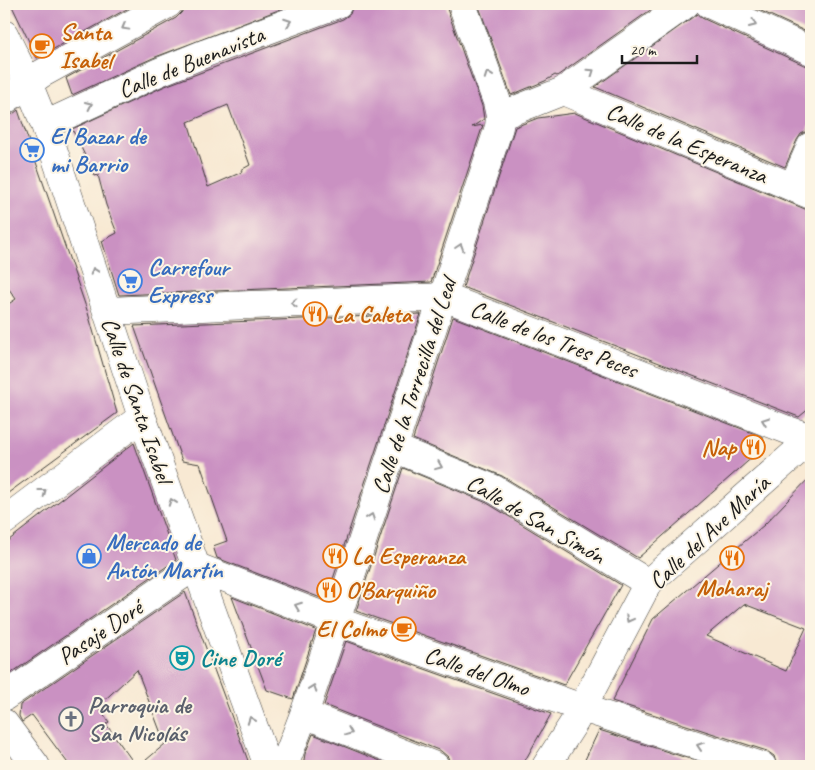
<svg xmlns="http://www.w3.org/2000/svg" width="815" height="770" font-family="Caveat,sans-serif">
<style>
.building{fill:#ca91c2;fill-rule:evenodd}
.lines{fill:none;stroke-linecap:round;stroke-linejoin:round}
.street-casing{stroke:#3d3b37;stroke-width:29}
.secondary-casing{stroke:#3d3b37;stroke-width:29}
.street{stroke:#fff;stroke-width:28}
.secondary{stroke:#fff;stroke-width:28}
.oneway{stroke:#999}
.labels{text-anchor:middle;stroke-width:4;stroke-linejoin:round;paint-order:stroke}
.food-label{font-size:24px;font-weight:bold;fill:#c56008;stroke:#fcf5e5;text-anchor:start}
.street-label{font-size:24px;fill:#1c1c1c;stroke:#fcf5e5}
.shop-label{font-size:24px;font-weight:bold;fill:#366cbe;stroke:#fcf5e5;text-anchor:start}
.culture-label{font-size:24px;font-weight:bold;fill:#0d838f;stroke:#fcf5e5;text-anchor:start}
.worship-label{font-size:24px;font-weight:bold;fill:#5b616d;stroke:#fcf5e5;text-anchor:start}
</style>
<rect width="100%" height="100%" fill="#fcf5e5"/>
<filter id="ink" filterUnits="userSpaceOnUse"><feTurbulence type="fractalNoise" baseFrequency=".02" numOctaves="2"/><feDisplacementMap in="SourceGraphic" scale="10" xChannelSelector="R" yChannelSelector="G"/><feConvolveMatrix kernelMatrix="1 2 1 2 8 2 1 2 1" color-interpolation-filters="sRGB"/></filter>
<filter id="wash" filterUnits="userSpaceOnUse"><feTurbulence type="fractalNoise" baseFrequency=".0096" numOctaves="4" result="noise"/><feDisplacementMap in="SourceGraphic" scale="20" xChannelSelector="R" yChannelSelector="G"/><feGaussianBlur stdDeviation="1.12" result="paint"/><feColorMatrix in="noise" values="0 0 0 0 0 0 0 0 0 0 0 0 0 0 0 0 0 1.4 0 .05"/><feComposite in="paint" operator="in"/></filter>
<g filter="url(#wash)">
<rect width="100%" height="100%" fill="#f8e9d3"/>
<g id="blocks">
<!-- building -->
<path class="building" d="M11 4H136L37 58Z
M184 4H294L153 58 72 95 66 78 176 18 182 12Z
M353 4H447V9L482 106 484 119 472 127 483 125 431 282 119 295 102 241 117 233 106 205 98 175 95 176 72 129 165 86 343 19 350 14ZM228 105 250 165 241 170 242 172 208 187 188 122Z
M478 4H659L557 76 555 75 545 81 511 95Z
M746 4H811V34Z
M697 14 702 18 804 65 811 66V121L807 131 801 134 797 140 785 167 595 87Z
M18 110 88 313 117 413 4 496V307L16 299 4 282V116L13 114Z
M575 113 805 209 811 210V407L799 417 463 287 515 127 538 118Z
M421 314 326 600 217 558 213 546 227 541 200 464 182 461 134 326Z
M453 317 763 437 764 447 638 558 502 476 413 439Z
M134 443 176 560 4 678V544Z
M403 468 487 503 621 585 564 685 356 611Z
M811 476V766H777L774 756 767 751 612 701 653 619 764 525ZM744 604 806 628 786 671 706 636Z
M185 592 250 766H139L165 744 137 670 98 706 109 722 106 724 136 766H70L32 715 22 722 19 716 20 705Z
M232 597 316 630 293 699 267 690Z
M346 641 551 714 522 766H450L448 757 441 751 324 705Z
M599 730 712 766H582Z
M313 734 393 766H303L305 754Z"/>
</g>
</g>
<g filter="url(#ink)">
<use href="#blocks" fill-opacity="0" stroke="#3d3b37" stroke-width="1"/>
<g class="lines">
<!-- street casing -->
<g class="street-casing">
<path id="street" d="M709 4 811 51
M4 34 28 83 45 125 142 417 268 766
M563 91 811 195
M4 101 41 74 168 4
M500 116 563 91 686 4
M45 125 159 72 206 53 338 4
M793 187 811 146
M107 311 444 297 785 429 811 438
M394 448 494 489 648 583
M4 521 142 417
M4 697 195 566 336 621 582 708 762 766
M304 714 435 766
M284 766 304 714 336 621 499 127 500 116 497 102 462 4
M546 766 575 721 648 583 811 439"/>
</g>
<!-- secondary casing -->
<g class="secondary-casing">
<path id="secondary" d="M4 723 36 766"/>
</g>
<!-- street -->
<use href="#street" class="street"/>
<!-- secondary -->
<use href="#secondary" class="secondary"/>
</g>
<!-- one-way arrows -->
<defs><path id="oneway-chevron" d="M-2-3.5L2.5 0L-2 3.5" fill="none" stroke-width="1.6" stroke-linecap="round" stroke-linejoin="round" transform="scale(1.25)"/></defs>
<g class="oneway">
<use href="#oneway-chevron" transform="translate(288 22) rotate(-20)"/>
<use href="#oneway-chevron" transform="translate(753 24) rotate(25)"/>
<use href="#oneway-chevron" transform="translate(125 27) rotate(151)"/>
<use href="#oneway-chevron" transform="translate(591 72) rotate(-35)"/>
<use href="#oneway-chevron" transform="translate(488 75) rotate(-110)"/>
<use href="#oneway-chevron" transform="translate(89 105) rotate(-25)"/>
<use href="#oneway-chevron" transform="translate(460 247) rotate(-72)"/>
<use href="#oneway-chevron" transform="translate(94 271) rotate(-109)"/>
<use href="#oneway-chevron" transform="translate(294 303) rotate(178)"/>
<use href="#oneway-chevron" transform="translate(765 421) rotate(-159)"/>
<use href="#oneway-chevron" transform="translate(439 466) rotate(22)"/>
<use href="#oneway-chevron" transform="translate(43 492) rotate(-37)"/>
<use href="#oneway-chevron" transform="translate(172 502) rotate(-110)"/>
<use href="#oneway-chevron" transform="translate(371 517) rotate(-71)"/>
<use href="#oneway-chevron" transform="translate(298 606) rotate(-159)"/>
<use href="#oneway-chevron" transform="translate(629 619) rotate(118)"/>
<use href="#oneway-chevron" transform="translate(313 688) rotate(-71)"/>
<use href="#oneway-chevron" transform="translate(251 720) rotate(-110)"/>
<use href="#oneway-chevron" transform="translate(349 732) rotate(22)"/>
<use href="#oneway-chevron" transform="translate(700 746) rotate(-162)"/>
</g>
</g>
<!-- icons -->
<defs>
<g id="cafe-ring" transform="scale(1.25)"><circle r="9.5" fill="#fcf5e5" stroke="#e8710a" stroke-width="1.5"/><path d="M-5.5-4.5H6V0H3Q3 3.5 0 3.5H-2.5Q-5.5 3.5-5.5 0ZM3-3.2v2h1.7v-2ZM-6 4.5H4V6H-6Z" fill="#e8710a"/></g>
<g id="supermarket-ring" transform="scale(1.25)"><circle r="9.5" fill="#fcf5e5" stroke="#3f7fe0" stroke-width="1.5"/><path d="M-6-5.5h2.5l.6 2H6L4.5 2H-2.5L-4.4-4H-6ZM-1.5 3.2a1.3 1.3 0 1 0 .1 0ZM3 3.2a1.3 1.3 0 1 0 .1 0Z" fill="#3f7fe0"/></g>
<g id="restaurant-ring" transform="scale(1.25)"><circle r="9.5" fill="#fcf5e5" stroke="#e8710a" stroke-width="1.5"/><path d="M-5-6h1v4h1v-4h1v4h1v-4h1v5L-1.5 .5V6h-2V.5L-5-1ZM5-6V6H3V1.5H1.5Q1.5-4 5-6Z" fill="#e8710a"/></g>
<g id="shop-ring" transform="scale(1.25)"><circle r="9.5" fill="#fcf5e5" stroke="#3f7fe0" stroke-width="1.5"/><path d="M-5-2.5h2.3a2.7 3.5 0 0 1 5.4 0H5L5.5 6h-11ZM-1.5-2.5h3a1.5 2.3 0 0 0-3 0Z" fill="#3f7fe0"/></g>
<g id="theatre-ring" transform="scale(1.25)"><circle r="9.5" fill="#fcf5e5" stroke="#0f9aa8" stroke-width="1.5"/><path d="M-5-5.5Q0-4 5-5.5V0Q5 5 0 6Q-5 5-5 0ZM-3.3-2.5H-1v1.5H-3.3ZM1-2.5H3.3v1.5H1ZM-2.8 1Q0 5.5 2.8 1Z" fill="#0f9aa8"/></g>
<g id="church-ring" transform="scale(1.25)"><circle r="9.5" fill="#fcf5e5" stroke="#6b7280" stroke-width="1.5"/><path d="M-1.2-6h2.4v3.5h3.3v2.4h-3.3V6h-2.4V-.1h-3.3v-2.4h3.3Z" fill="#6b7280"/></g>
</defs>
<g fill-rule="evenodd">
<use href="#cafe-ring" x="42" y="46"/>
<use href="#supermarket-ring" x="32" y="150"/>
<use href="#supermarket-ring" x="130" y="281"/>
<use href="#restaurant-ring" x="315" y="314"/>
<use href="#restaurant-ring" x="753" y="447"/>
<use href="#shop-ring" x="89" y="556"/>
<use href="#restaurant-ring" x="335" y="556"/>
<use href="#restaurant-ring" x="732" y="558"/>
<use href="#restaurant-ring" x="329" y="590"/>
<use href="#cafe-ring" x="404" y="629"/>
<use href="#theatre-ring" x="182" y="658"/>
<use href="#church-ring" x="71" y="719"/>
</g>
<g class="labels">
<!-- food labels -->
<g class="food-label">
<text x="60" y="40">Santa<tspan x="60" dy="28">Isabel</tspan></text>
<text x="332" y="322">La Caleta</text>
<text x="736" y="455" text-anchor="end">Nap</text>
<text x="352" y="564">La Esperanza</text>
<text x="732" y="596" text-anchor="middle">Moharaj</text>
<text x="346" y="598">O'Barquiño</text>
<text x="386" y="637" text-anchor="end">El Colmo</text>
</g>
<!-- street labels -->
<g class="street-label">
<text transform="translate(191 62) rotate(-22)" y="8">Calle de Buenavista</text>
<text transform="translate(687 143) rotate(23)" y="8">Calle de la Esperanza</text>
<text transform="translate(554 339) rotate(21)" y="8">Calle de los Tres Peces</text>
<text transform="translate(414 386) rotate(-72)" y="8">Calle de la Torrecilla del Leal</text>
<text transform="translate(137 400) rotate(71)" y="8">Calle de Santa Isabel</text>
<text transform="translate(536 519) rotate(30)" y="8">Calle de San Simón</text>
<text transform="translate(709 532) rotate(-43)" y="8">Calle del Ave María</text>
<text transform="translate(100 632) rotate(-34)" y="8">Pasaje Doré</text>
<text transform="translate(477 671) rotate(19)" y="8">Calle del Olmo</text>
</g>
<!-- shop labels -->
<g class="shop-label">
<text x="50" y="144">El Bazar de<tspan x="50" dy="28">mi Barrio</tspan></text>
<text x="148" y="275">Carrefour<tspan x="148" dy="28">Express</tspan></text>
<text x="106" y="550">Mercado de<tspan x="106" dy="28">Antón Martín</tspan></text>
</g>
<!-- culture labels -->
<g class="culture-label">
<text x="200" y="666">Cine Doré</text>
</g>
<!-- worship labels -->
<g class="worship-label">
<text x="88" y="713">Parroquia de<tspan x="88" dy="28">San Nicolás</tspan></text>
</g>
</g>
<!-- margin -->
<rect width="815" height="770" fill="none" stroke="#fcf5e5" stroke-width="20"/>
<!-- scale -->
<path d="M622 55v8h75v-8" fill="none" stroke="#1c1c1c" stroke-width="2.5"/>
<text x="630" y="55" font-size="15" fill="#1c1c1c" stroke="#fcf5e5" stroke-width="4" paint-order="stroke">20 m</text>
</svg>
